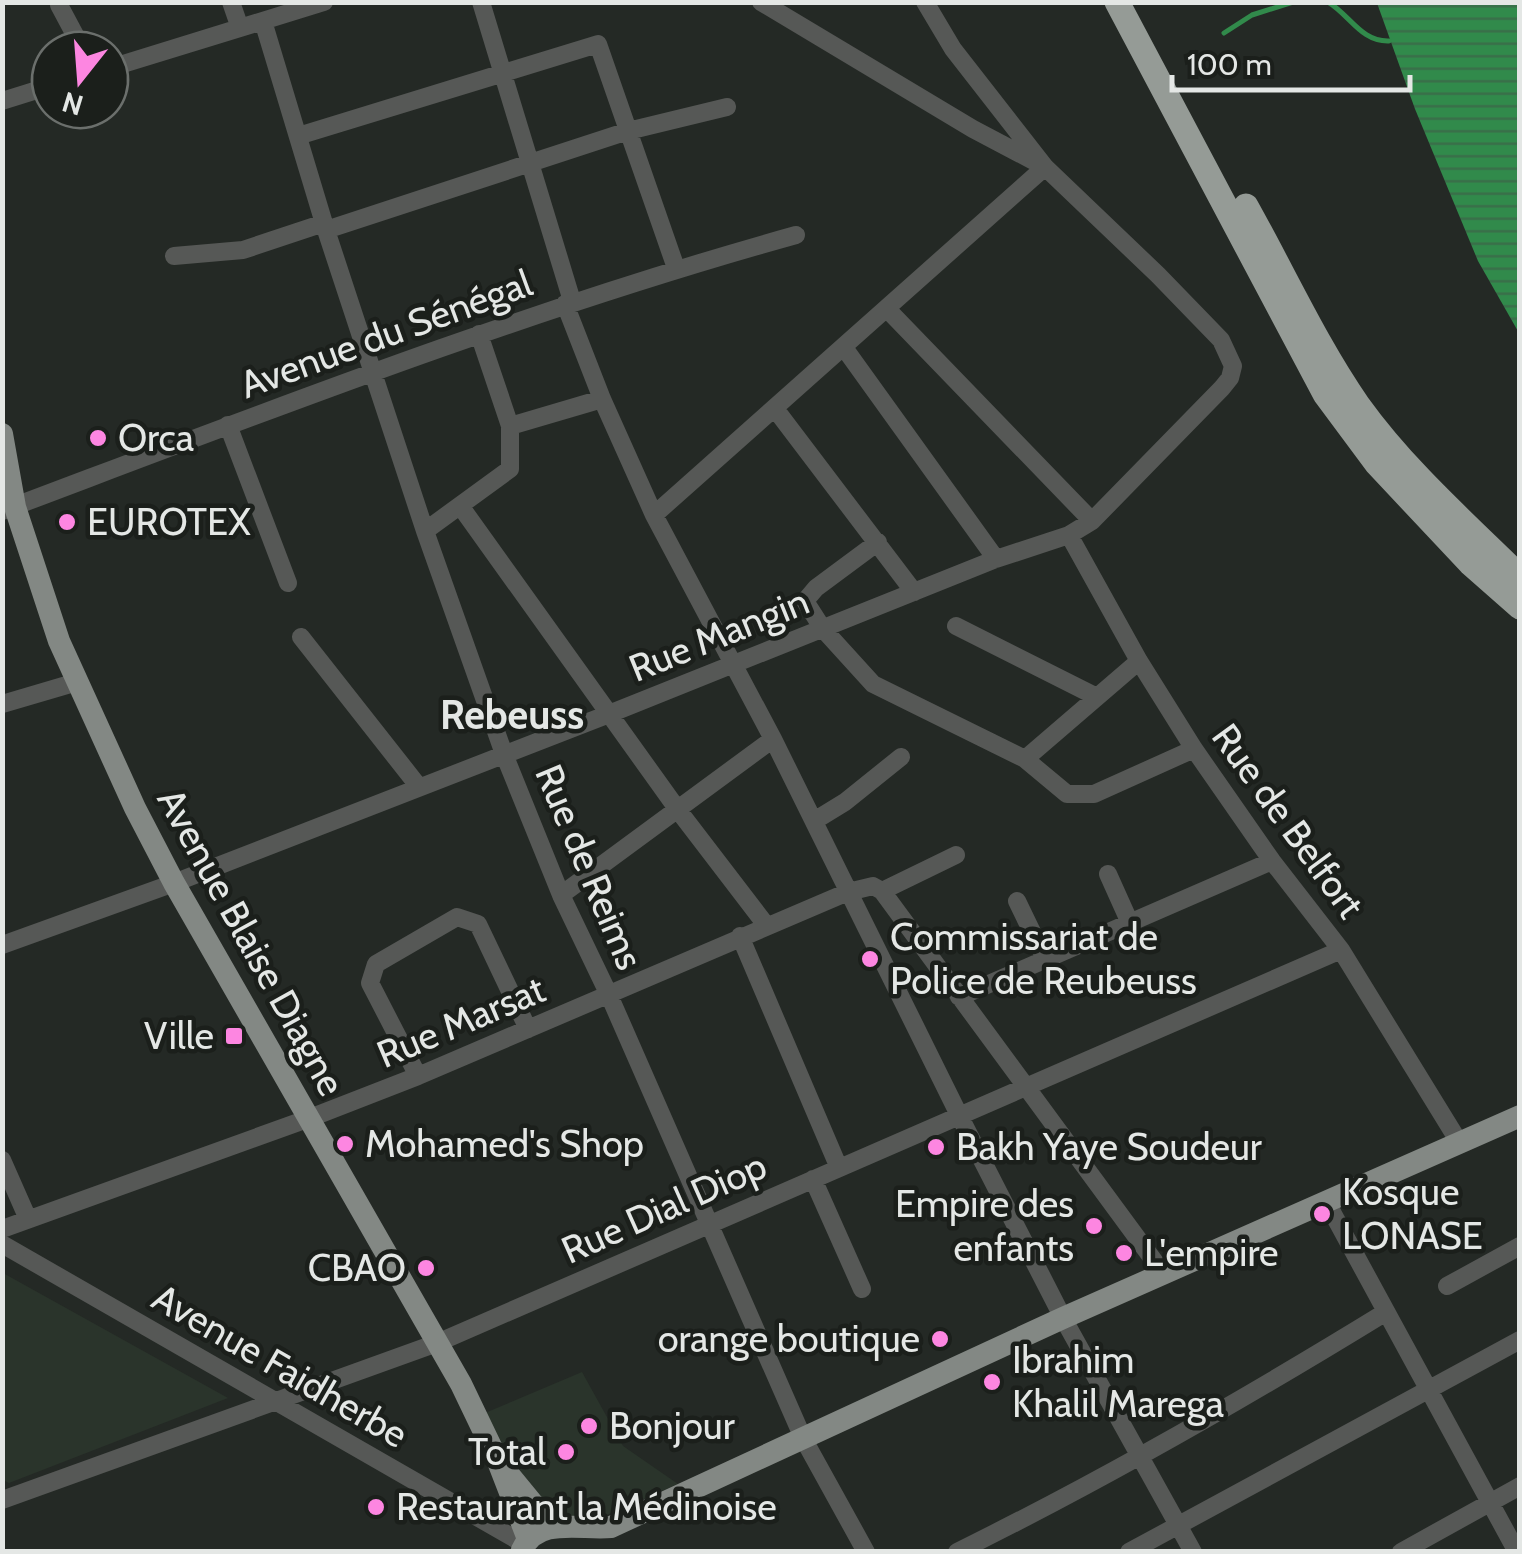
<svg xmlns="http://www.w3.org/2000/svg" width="1522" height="1554" font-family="Cabin,sans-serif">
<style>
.built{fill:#2a342b}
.water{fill:url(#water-rules)}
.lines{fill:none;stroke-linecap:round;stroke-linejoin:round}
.stream{stroke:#318a4b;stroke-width:5}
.minor{stroke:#565856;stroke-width:18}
.major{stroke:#838884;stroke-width:22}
.highway{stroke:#959b96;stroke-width:25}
.poi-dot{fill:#fd86e1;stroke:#1b1f1b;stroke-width:4}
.labels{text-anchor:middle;stroke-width:9;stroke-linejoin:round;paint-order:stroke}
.street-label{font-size:38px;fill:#e4e7e5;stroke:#1b1f1b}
.poi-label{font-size:38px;fill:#e4e7e5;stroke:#1b1f1b;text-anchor:start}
.neighbourhood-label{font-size:40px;font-weight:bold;fill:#e4e7e5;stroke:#1b1f1b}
</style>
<defs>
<pattern id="water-rules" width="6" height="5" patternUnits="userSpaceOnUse" patternTransform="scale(2.5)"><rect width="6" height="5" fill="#318a4b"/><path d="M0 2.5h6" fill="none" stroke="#396e49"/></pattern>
</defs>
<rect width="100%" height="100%" fill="#242925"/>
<!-- built -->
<path class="built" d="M2 1273H3L228 1398 9 1483 3 1480Z
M582 1372 623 1446 678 1484 593 1521H568L554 1513 505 1459 485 1413Z"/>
<!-- water -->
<path class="water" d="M1377 3H1519V333L1478 261 1415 109Z"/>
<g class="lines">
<!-- stream -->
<path class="stream" d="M1328 2C1350 15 1361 42 1389 41
M1224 33 1252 15 1293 2"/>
<!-- minor -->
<path class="minor" d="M231 2 240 28
M481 2 572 301
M59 5 83 50
M263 21 326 230 425 531 504 754 561 895 609 995 803 1438 866 1552
M110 68 324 2
M2 101 50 86
M298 136 598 44 676 268
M326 230 628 131 727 107
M174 256 243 250 324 223
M565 304 602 399 654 515 773 739 960 1117 1063 1318 1193 1552
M888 310 1092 521
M479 334 510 426
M845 349 996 559
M776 410 914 592
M228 425 288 583
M461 507 678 810 766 925
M2 511C265 412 526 310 796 235
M654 515 1045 167 953 49 925 2
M425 531 510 469V426L602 399
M1069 535 1139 661 1194 749 1272 861 1341 950 1459 1142
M878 542 816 588 805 601 823 629 873 684 1025 759 1067 794H1094L1194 749
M956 626 1097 697
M301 637 419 787
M2 704 77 682
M1025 759 1139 661
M814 821 845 802 901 757
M1108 874 1130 923
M882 891 1163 1273
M882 891 956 855
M561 895 773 739
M1017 901 1045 959
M740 936 839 1168
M2 945 174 883 609 714 996 559 1069 535 1092 521 1222 388 1230 378 1233 366 1221 340 1158 275 1045 167 973 129 761 2
M959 997 1272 861
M418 1076 370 983 376 964 457 917 478 924 528 1029
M2 1160 28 1219
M813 1179 862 1289
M1326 1201 1517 1552
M2 1229 310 1118 418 1076 848 892 873 886 882 891
M2 1244 524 1544
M1447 1286 1520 1246
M2 1500 437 1343 1341 950
M957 1552C1105 1479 1246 1398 1386 1312
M1129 1552 1520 1340
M1401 1552 1520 1486"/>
<!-- major -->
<path class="major" d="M2 434 15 507 59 641 135 808 174 883 461 1384 497 1459 528 1539
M506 1471 552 1527
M522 1550C538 1516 580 1530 611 1527L1063 1318 1520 1116"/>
<!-- highway -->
<path class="highway" d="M1117 2 1325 394 1377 464 1470 563 1520 607
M1246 206C1283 272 1315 343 1358 405 1404 469 1464 522 1520 577"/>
</g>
<!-- markers -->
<g class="poi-dot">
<circle cx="98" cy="438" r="10"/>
<circle cx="67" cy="522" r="10"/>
<circle cx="870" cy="959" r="10"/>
<rect x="224" y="1026" width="20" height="20" rx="5"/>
<circle cx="345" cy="1144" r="10"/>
<circle cx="936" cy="1147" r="10"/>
<circle cx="1322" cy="1214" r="10"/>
<circle cx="1094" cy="1226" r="10"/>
<circle cx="1124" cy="1253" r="10"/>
<circle cx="426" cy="1268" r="10"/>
<circle cx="940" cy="1339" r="10"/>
<circle cx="992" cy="1382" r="10"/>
<circle cx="589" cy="1426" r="10"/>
<circle cx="566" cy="1452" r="10"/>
<circle cx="376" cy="1507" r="10"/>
</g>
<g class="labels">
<!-- street labels -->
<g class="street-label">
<text transform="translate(386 334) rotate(-20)" y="13">Avenue du Sénégal</text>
<text transform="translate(719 635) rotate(-22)" y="13">Rue Mangin</text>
<text transform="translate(1288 821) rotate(54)" y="13">Rue de Belfort</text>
<text transform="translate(589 867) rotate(67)" y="13">Rue de Reims</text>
<text transform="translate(251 942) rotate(61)" y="13">Avenue Blaise Diagne</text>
<text transform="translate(461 1022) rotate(-23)" y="13">Rue Marsat</text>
<text transform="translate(664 1208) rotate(-24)" y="13">Rue Dial Diop</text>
<text transform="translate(280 1366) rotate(30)" y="13">Avenue Faidherbe</text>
</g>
<!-- poi labels -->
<g class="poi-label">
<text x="118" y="451">Orca</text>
<text x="87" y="535">EUROTEX</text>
<text x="890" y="950">Commissariat de<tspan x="890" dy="44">Police de Reubeuss</tspan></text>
<text x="214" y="1049" text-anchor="end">Ville</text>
<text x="365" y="1157">Mohamed's Shop</text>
<text x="956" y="1160">Bakh Yaye Soudeur</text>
<text x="1342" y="1205">Kosque<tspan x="1342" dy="44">LONASE</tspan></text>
<text x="1074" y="1217" text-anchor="end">Empire des<tspan x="1074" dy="44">enfants</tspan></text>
<text x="1144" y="1266">L'empire</text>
<text x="406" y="1281" text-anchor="end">CBAO</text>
<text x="920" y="1352" text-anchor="end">orange boutique</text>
<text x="1012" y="1373">Ibrahim<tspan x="1012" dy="44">Khalil Marega</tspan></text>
<text x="609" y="1439">Bonjour</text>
<text x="546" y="1465" text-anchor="end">Total</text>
<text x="396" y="1520">Restaurant la Médinoise</text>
</g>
<!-- neighbourhood labels -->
<g class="neighbourhood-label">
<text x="512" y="729">Rebeuss</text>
</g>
</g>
<!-- border -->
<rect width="1522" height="1554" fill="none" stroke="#e4e7e5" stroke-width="10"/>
<!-- north arrow -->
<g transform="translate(80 80) rotate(197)"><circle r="48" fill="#1b1f1b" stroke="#6b6f6c" stroke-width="2.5"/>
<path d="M0-8L18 38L0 25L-18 38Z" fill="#fd86e1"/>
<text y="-15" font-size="28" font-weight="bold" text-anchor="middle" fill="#e4e7e5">N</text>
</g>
<!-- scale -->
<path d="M1172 75v15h238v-15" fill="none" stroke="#e4e7e5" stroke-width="5"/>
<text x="1187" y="75" font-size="30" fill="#e4e7e5" stroke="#1b1f1b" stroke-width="8" paint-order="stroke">100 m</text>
</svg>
